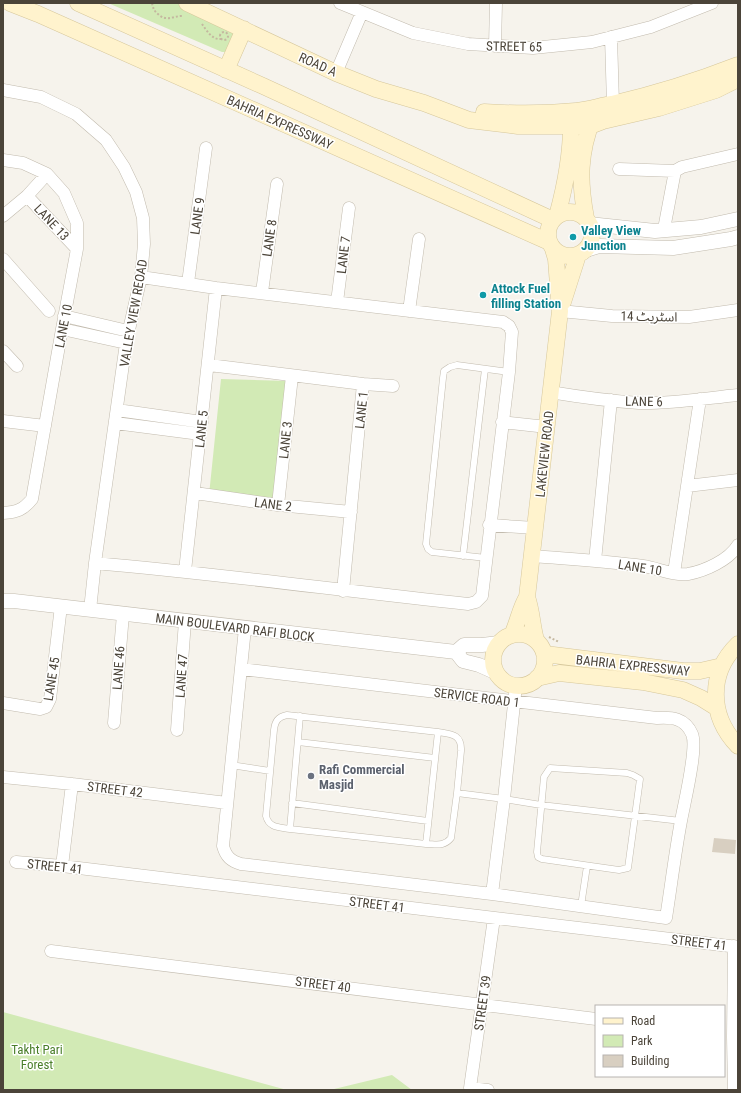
<svg xmlns="http://www.w3.org/2000/svg" width="741" height="1093" font-family="'Roboto Condensed','Noto Sans Arabic',sans-serif">
<style>
.green{fill:#d2eab5}
.building{fill:#d8cfc1}
.lines{fill:none;stroke-linecap:round;stroke-linejoin:round}
.service-casing{stroke:#c2bbae;stroke-width:7}
.minor-casing{stroke:#c2bbae;stroke-width:13}
.tertiary-casing{stroke:#c2bbae;stroke-width:15}
.secondary-casing{stroke:#d6c79b;stroke-width:17}
.path{stroke:#c4b79f;stroke-width:2;stroke-dasharray:2 2;stroke-linecap:butt}
.service{stroke:#fff;stroke-width:6}
.minor{stroke:#fff;stroke-width:12}
.tertiary{stroke:#fff;stroke-width:14}
.secondary{stroke:#fff3cd;stroke-width:16}
.culture-dot{fill:#0f9aa8;stroke:#fff;stroke-width:1.5}
.worship-dot{fill:#6b7280;stroke:#fff;stroke-width:1.5}
.labels{text-anchor:middle;stroke-width:3;stroke-linejoin:round;paint-order:stroke}
.street-label{font-size:13px;fill:#4b4439;stroke:#fff}
.culture-label{font-size:13px;font-weight:bold;fill:#0d838f;stroke:#fff;text-anchor:start}
.worship-label{font-size:13px;font-weight:bold;fill:#5b616d;stroke:#fff;text-anchor:start}
.park-label{font-size:13px;fill:#4a7f2a;stroke:#fff}
</style>
<rect width="100%" height="100%" fill="#f6f3ec"/>
<!-- green -->
<path class="green" d="M108 3H179L236 31 226 52H222Z
M221 379 290 381 275 503 209 495Z
M3 1012 287 1090H3Z
M392 1075 412 1090H330Z"/>
<!-- building -->
<path class="building" d="M714 838 736 840 735 854 712 852Z"/>
<g class="lines">
<!-- service casing -->
<g class="service-casing">
<path id="service" d="M463 556 485 369
M486 558 432 552 428 549 426 544 443 378 444 371 450 367 457 365 509 372
M287 715 438 732C451 734 462 734 461 751L457 793 451 838C444 847 436 844 426 844L290 829C279 827 269 828 266 816L274 730C275 721 278 717 287 715Z
M298 742 435 758
M231 765 270 771
M550 768 627 773 633 775 640 779 628 868 619 870 542 859 538 857 537 852 544 777Z
M457 793 504 799 541 805 681 821
M292 803 428 821
M290 829 300 716
M426 844 438 732
M581 906 587 866"/>
</g>
<!-- minor casing -->
<g class="minor-casing">
<path id="minor" d="M340 3 413 33 468 44 533 48 592 42 651 27 712 3
M611 37 613 104
M495 46 496 3
M336 73 362 12
M3 90 41 97 76 114 106 140 124 167 136 192 143 218 144 244 141 277 126 343 95 563 90 610
M3 160 23 163 47 174 64 193 77 223V249L62 329 32 499C23 510 17 512 3 513
M619 169 675 171 682 167 738 154
M27 196 77 249
M3 216 27 196 47 174
M664 229 675 171
M3 259 49 311
M188 283 206 148
M262 292 277 184
M337 302 349 208
M409 311 419 239
M560 311 612 316 689 317 738 310
M64 316 128 331
M62 329 126 343
M3 351 17 366
M209 365 363 384 343 591
M363 384 393 386
M550 392C580 397 609 401 639 403 670 404 707 398 738 395
M117 410 202 422
M3 421 45 426
M502 422 547 427
M115 423 200 434
M687 486 738 480
M195 493 278 505 351 512
M278 505 292 376
M489 525 535 528
M533 556C569 559 606 561 643 566 658 568 673 576 688 574 705 571 729 560 738 545
M595 561 611 400
M95 563C220 574 344 591 468 604L476 602 482 596 509 372 512 332 509 326 503 322 216 288 141 277
M185 571 216 288
M674 573 700 399
M241 669 657 718C672 717 685 718 692 734 698 748 684 804 681 821 675 853 671 886 666 918L492 894 241 864C231 861 226 857 223 846L245 628
M3 703 40 709 46 707 50 699 61 606
M114 723 123 614
M177 730 185 621
M3 777 72 784 227 803
M16 862 62 866 738 947
M62 866 72 784
M492 894 504 799 516 685
M734 946 733 1037 734 1090
M51 951 596 1019
M488 1090 470 1088 494 918"/>
</g>
<!-- tertiary casing -->
<g class="tertiary-casing">
<path id="tertiary" d="M589 224 655 231 701 227 738 219
M586 250 599 246 673 248 731 239 738 237
M3 601H14L456 652
M456 652 463 661 479 665 497 673
M456 652 464 645H482L499 643"/>
</g>
<!-- secondary casing -->
<g class="secondary-casing">
<path id="secondary" d="M10 3 38 14 549 242
M78 3 263 86 553 220
M187 3 336 73 376 89 424 103 469 120 518 126H590L603 121 659 108 716 90 738 79
M226 70 244 29
M484 112C515 114 545 114 576 111 588 110 600 106 612 104 656 94 697 81 738 65
M548 234a22 22 0 1 1 44 0a22 22 0 1 1-44 0Z
M557 216C566 183 572 151 571 117
M586 218C579 181 579 153 593 118
M563 302 578 255
M493 660a26 26 0 1 1 52 0a26 26 0 1 1-52 0Z
M512 635C518 622 520 608 527 597
M536 640C532 626 532 611 527 597L560 311 556 259 553 249
M738 644C708 673 709 716 738 746
M545 654 683 671H700L722 666
M537 678 559 673 643 682 683 690 701 698 717 708"/>
</g>
<!-- path -->
<path class="path" d="M152 3C153 8 154 11 158 14 166 22 173 16 182 16
M202 24C207 31 212 40 221 39
M220 36a4 4 0 1 1 8 0a4 4 0 1 1-8 0Z
M549 637 559 642"/>
<!-- service -->
<use href="#service" class="service"/>
<!-- minor -->
<use href="#minor" class="minor"/>
<!-- tertiary -->
<use href="#tertiary" class="tertiary"/>
<!-- secondary -->
<use href="#secondary" class="secondary"/>
</g>
<!-- markers -->
<g class="culture-dot">
<circle cx="573" cy="237" r="4"/>
<circle cx="483" cy="295" r="4"/>
</g>
<circle class="worship-dot" cx="311" cy="776" r="4"/>
<g class="labels">
<!-- street labels -->
<g class="street-label">
<text transform="translate(514 46) rotate(1)" y="5">STREET 65</text>
<text transform="translate(318 64) rotate(24)" y="5">ROAD A</text>
<text transform="translate(280 122) rotate(24)" y="5">BAHRIA EXPRESSWAY</text>
<text transform="translate(197 216) rotate(-82)" y="5">LANE 9</text>
<text transform="translate(52 222) rotate(47)" y="5">LANE 13</text>
<text transform="translate(269 238) rotate(-82)" y="5">LANE 8</text>
<text transform="translate(343 255) rotate(-83)" y="5">LANE 7</text>
<text transform="translate(133 313) rotate(-80)" y="5">VALLEY VIEW REOAD</text>
<text transform="translate(649 316) rotate(1)" y="5">اسٹریٹ 14</text>
<text transform="translate(63 326) rotate(-79)" y="5">LANE 10</text>
<text transform="translate(644 401) rotate(1)" y="5">LANE 6</text>
<text transform="translate(361 410) rotate(-84)" y="5">LANE 1</text>
<text transform="translate(201 429) rotate(-84)" y="5">LANE 5</text>
<text transform="translate(285 440) rotate(-84)" y="5">LANE 3</text>
<text transform="translate(544 454) rotate(-84)" y="5">LAKEVIEW ROAD</text>
<text transform="translate(273 504) rotate(7)" y="5">LANE 2</text>
<text transform="translate(640 567) rotate(9)" y="5">LANE 10</text>
<text transform="translate(235 627) rotate(7)" y="5">MAIN BOULEVARD RAFI BLOCK</text>
<text transform="translate(633 665) rotate(6)" y="5">BAHRIA EXPRESSWAY</text>
<text transform="translate(118 668) rotate(-86)" y="5">LANE 46</text>
<text transform="translate(181 676) rotate(-86)" y="5">LANE 47</text>
<text transform="translate(51 679) rotate(-81)" y="5">LANE 45</text>
<text transform="translate(477 697) rotate(7)" y="5">SERVICE ROAD 1</text>
<text transform="translate(115 789) rotate(7)" y="5">STREET 42</text>
<text transform="translate(55 866) rotate(6)" y="5">STREET 41</text>
<text transform="translate(377 904) rotate(7)" y="5">STREET 41</text>
<text transform="translate(699 942) rotate(7)" y="5">STREET 41</text>
<text transform="translate(323 984) rotate(7)" y="5">STREET 40</text>
<text transform="translate(482 1003) rotate(-82)" y="5">STREET 39</text>
</g>
<!-- culture labels -->
<g class="culture-label">
<text x="581" y="235">Valley View<tspan x="581" dy="15">Junction</tspan></text>
<text x="491" y="293">Attock Fuel<tspan x="491" dy="15">filling Station</tspan></text>
</g>
<!-- worship labels -->
<g class="worship-label">
<text x="319" y="774">Rafi Commercial<tspan x="319" dy="15">Masjid</tspan></text>
</g>
<!-- park labels -->
<g class="park-label">
<text x="37" y="1054">Takht Pari<tspan x="37" dy="15">Forest</tspan></text>
</g>
</g>
<!-- border -->
<rect width="741" height="1093" fill="none" stroke="#4b4439" stroke-width="8"/>
<!-- legend -->
<rect x="595" y="1005" width="130" height="72" fill="#ffffff" stroke="#b7b4b0"/>
<rect x="603" y="1018" width="20" height="6" fill="#fff3cd" stroke="#b7b4b0"/>
<text x="631" y="1025" font-size="12" fill="#4b4439">Road</text>
<rect x="603" y="1035" width="20" height="12" fill="#d2eab5" stroke="#b7b4b0"/>
<text x="631" y="1045" font-size="12" fill="#4b4439">Park</text>
<rect x="603" y="1055" width="20" height="12" fill="#d8cfc1" stroke="#b7b4b0"/>
<text x="631" y="1065" font-size="12" fill="#4b4439">Building</text>
</svg>
